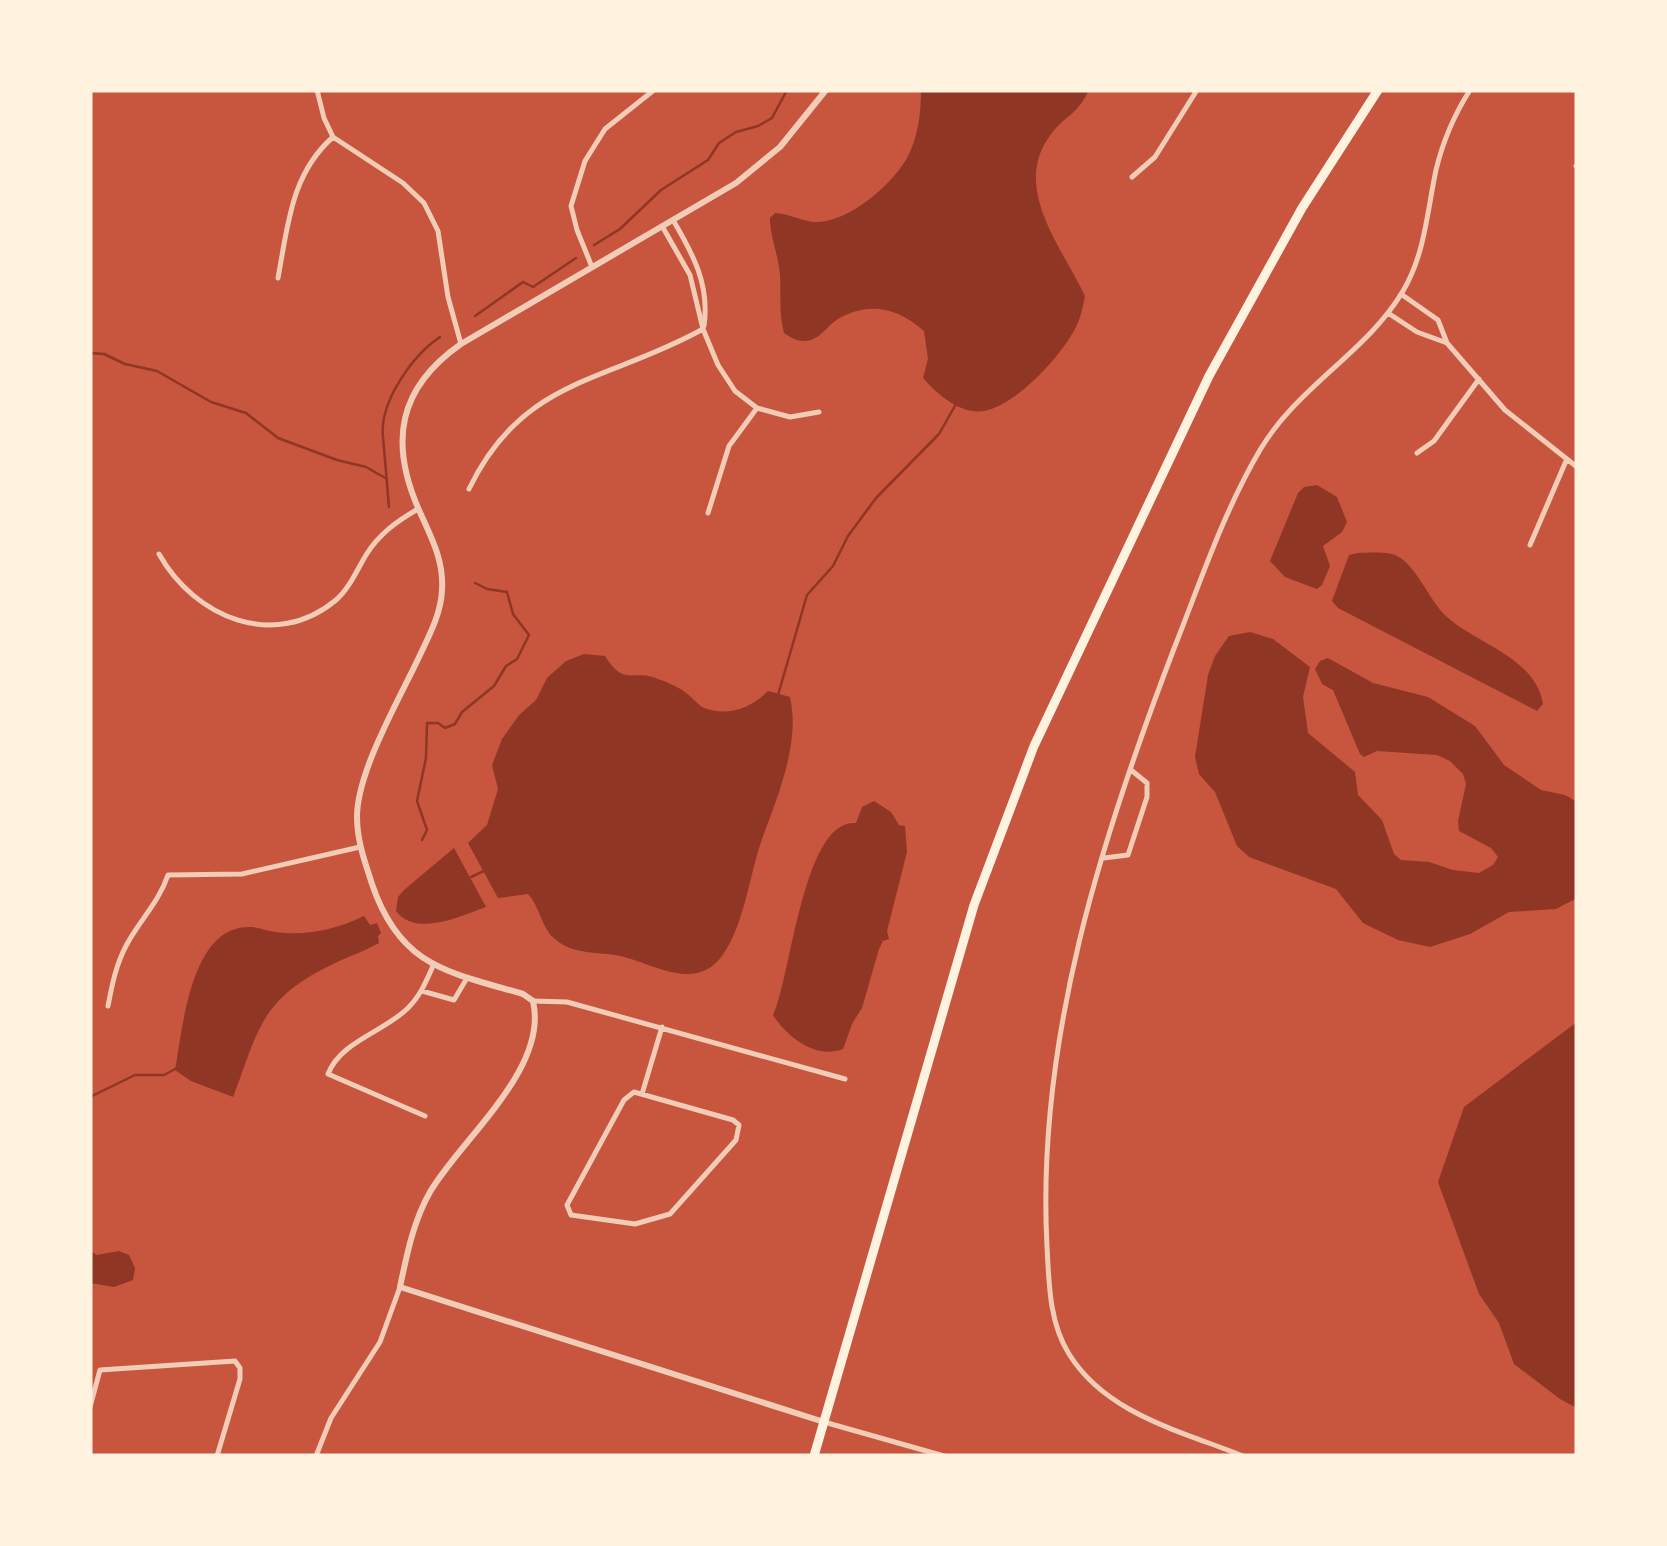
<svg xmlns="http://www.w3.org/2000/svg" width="1667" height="1546" font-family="'Alegreya Sans',sans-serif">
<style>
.water{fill:#8f3625}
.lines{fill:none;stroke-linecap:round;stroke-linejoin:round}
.stream{stroke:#8f3625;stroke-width:2.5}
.minor{stroke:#f1ccb7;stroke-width:5}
.tertiary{stroke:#f1ccb7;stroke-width:6}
.primary{stroke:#fff3e0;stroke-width:9}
</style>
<rect width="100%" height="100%" fill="#c8553d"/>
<!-- water -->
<path class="water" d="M921 90H1089C1077 116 1063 116 1049 137 1012 189 1063 249 1085 296 1083 306 1081 317 1076 327 1062 355 1017 405 984 411 961 415 937 394 923 378L928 359 924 331C898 308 869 301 838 319 829 324 823 335 813 339 802 344 793 339 784 333 779 314 781 295 780 275 779 256 770 238 770 218L775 213C789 214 800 220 813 222 847 224 891 186 907 158 918 138 921 113 921 90Z
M1317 485 1337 497 1347 522 1342 532 1323 546 1330 566 1322 585 1317 589 1285 577 1270 561 1298 493 1304 487Z
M1358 553C1369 553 1387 551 1397 556 1416 565 1430 602 1447 617 1477 644 1536 658 1543 704L1537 711 1338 608 1332 601 1349 555Z
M1250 632 1273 639 1310 667 1303 697 1308 733 1355 772 1358 795 1382 820 1394 854 1401 860 1429 862 1453 870 1479 873 1493 865 1498 857 1491 848 1459 831 1458 821 1466 784 1463 774 1450 761 1437 755 1377 751 1364 757 1360 754 1333 690 1322 684 1315 669 1320 661 1328 658 1373 683 1428 697 1475 726 1504 765 1541 790 1565 795 1577 802V898L1556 909 1509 912 1470 934 1430 947 1398 940 1363 923 1336 889 1249 857 1237 846 1215 792 1199 774 1195 757 1208 675 1215 656 1229 636Z
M584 654 605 656C625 688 633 668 658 679 667 682 679 687 686 693 692 697 698 705 704 708 729 717 751 708 768 691L790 697C801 745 776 799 760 845 749 879 744 923 724 953 697 994 656 964 620 956 598 951 575 956 555 939 542 929 540 907 528 894L498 898 468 843 487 825 498 789 492 765 502 739 519 715 536 700 547 678 566 661Z
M874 801 891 812 899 825 905 826 907 852 887 931 889 939 883 941 879 949 862 1008 852 1024 843 1049C816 1060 786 1036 773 1015 791 978 803 818 856 823L862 807Z
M454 848 486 907C459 917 416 937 396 911L398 897 404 890Z
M364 916 370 925 377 923 381 933 378 936 379 943C361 953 341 959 323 969 258 1003 257 1036 233 1097L191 1081 175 1070C183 1027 191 923 252 927 260 928 267 931 275 932 308 936 334 930 364 916Z
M1577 1022V1408L1560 1399 1514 1364 1499 1323 1479 1294 1438 1182 1464 1107Z
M90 1251 97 1255 119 1251 129 1255 135 1268 133 1280 114 1287 90 1283Z"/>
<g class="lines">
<!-- stream -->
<path class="stream" d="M594 245 620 229 661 190 708 160 719 143 736 132 758 126 772 118 787 90
M475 316 523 282 533 287 576 258
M90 353 104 354 125 364 157 371 211 402 246 413 278 438 337 460 366 467 387 479
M389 507C387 484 385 459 383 437 379 402 413 355 440 337
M778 695 807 595 833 566 848 536 876 498 939 434 956 404
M422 840 427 830 417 801 426 758 427 723H438L445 728 455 724 462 712 494 686 506 666 517 659 529 635 513 614 507 592 487 589 475 583
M471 877 486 870
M90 1097 135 1075H164L177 1068"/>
<!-- minor -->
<path class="minor" d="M317 90 324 118 333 137 403 183 424 203 438 231 448 297 461 344
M1576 166 1577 165
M1132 177 1155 157 1197 90
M673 220C693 254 710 285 704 326
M662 226 690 275 703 329 718 365 735 391 757 408 790 417 819 412
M592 267 577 230 571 206 585 161 605 129 654 90
M278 278C288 225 291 174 333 137
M1401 294 1438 320 1447 343 1505 410 1577 467
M1388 313 1417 332 1447 343
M1417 453 1434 441 1479 379
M469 489C523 377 606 383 703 329
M708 513 729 446 757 408
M1530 545 1566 461
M159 554C195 618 275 651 336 600 349 589 357 570 366 555 379 534 397 521 418 509
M1104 858 1128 855 1147 797V783L1131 770
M422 991 454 1000 467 978
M533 1001 567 1002 845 1079
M108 1006C112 985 116 964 127 944 140 920 159 902 168 875L242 874 360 847
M634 1092 733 1120 739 1125 736 1140 670 1214 635 1224 571 1215 567 1205 624 1100Z
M642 1094 662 1027
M425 1116 328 1074C341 1041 384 1032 408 1008 420 996 426 982 433 966
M90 1407 100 1370 235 1361 240 1368V1379L217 1456
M824 1422 944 1456
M316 1456 331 1418 380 1342 400 1287
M1243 1456C1181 1431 1106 1414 1069 1354 1049 1322 1049 1283 1047 1246 1036 1041 1102 836 1175 646 1201 580 1224 511 1260 450 1298 386 1367 352 1403 291 1425 254 1427 212 1436 170 1443 141 1454 115 1470 90"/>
<!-- tertiary -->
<path class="tertiary" d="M824 1422 400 1287C407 1254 413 1222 430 1192 461 1139 549 1069 533 1001L523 994C448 972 400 967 372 884 365 862 357 841 357 817 357 771 400 698 420 655 430 634 441 613 442 590 444 560 431 537 419 510 389 442 398 388 461 344L736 183 780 147 826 90"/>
<!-- primary -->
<path class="primary" d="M814 1456 974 905 1034 746 1209 376 1302 208 1378 90"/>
</g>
<!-- border -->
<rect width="1667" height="1546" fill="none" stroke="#fff3e0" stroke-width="185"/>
</svg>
